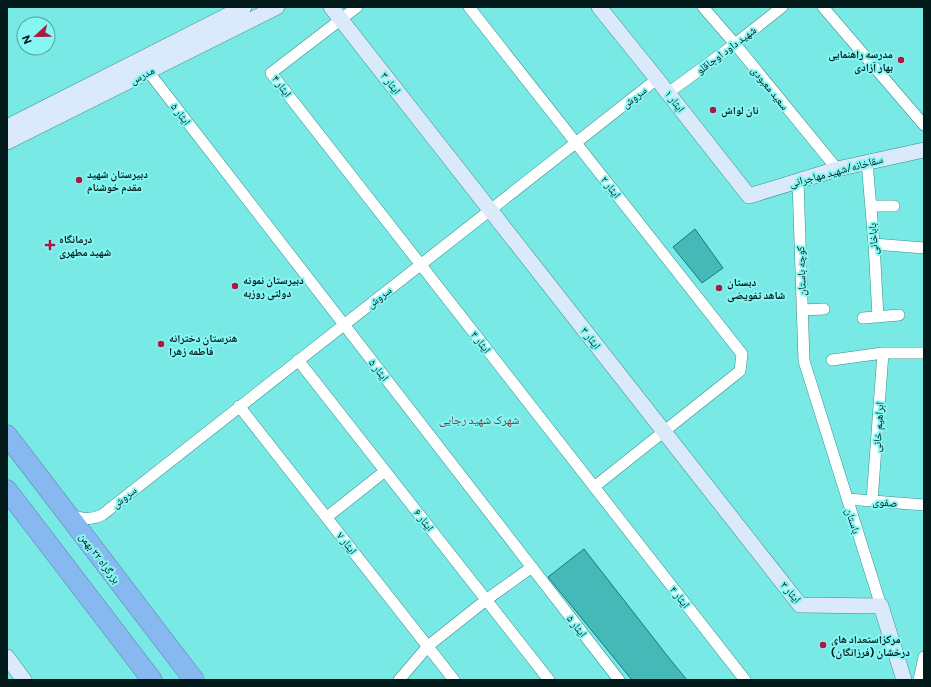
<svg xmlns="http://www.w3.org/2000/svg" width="931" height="687" font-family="Commissioner,'Noto Naskh Arabic',sans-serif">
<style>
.building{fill:#44b9b7;stroke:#1a7977}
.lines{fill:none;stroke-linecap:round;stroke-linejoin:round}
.street-casing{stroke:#378f8d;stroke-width:12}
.secondary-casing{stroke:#378f8d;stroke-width:16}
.highway-casing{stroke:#5981a5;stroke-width:21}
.street{stroke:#fff;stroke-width:11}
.secondary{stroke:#dbeafa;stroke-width:15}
.highway{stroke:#88b8f0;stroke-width:20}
.poi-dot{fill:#ac1841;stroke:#86f6f3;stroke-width:1.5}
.labels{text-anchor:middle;stroke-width:4;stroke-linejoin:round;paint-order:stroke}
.street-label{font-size:11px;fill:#031b1b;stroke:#86f6f3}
.poi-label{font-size:11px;font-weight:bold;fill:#031b1b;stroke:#86f6f3;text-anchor:start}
.neighbourhood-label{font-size:12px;fill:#823a44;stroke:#86f6f3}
</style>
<rect width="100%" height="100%" fill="#79e9e6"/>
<!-- building -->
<path class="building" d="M695 229 723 268 702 283 673 247Z
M584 549 669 658 687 680H632L548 577Z"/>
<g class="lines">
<!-- street casing -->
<g class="street-casing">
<path id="street" d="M357 7 271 73 745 680
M469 7 742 354 740 371 594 487
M703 7 735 44 837 169
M823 7 924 125
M144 66 619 680
M668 93 735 44 782 7
M867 162 874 244 878 317
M798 181 804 361 881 606
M871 206H894
M874 244 924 248
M802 310 824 309
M863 318 899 315
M298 360 549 680
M832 360 883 353H924
M239 406 454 680
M847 499 924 505
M872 501 883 353
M68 513C79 519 90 521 102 515L657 79
M327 517 385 471
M399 680 428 646 486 600 532 567
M919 680 924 657"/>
</g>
<!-- secondary casing -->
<g class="secondary-casing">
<path id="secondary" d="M331 7 800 605 881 606 904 680
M599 7 657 79 749 196 837 169 924 150
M7 127 244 7
M7 142 277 7
M7 657 24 680"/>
</g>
<!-- highway casing -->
<g class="highway-casing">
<path id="highway" d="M7 435 194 680
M7 490 152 680"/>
</g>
<!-- street -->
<use href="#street" class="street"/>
<!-- secondary -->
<use href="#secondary" class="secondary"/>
<!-- highway -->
<use href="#highway" class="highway"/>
</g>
<!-- markers -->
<g class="poi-dot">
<circle cx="901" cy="60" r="4"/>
<circle cx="713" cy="110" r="4"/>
<circle cx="79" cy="180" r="4"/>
<path d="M48 239h4v4h4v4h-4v4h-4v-4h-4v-4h4z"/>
<circle cx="235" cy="286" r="4"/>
<circle cx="719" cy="288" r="4"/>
<circle cx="161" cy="344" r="4"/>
<circle cx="823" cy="645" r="4"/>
</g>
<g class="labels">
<!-- street labels -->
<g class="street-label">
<text transform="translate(726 50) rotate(-37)" y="4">شهید داود اوجاقلو</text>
<text transform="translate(142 75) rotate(-27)" y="4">مدرس</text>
<text transform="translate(391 83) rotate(52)" y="4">ایثار ۳</text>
<text transform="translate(282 86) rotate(53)" y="4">ایثار ۴</text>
<text transform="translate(770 88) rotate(51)" y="4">سعید معبودی</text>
<text transform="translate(634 97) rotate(-38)" y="4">سروش</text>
<text transform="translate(675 101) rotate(52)" y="4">ایثار ۱</text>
<text transform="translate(181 114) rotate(52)" y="4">ایثار ۵</text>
<text transform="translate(836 171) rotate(-15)" y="4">سقاخانه/شهید مهاجرانی</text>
<text transform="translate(611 187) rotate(52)" y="4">ایثار ۲</text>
<text transform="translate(873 239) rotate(-94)" y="4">باباخانی</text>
<text transform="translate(801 271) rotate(-92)" y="4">کوچه باستان</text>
<text transform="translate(379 297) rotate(-38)" y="4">سروش</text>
<text transform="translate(591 338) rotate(52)" y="4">ایثار ۳</text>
<text transform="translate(481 342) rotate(52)" y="4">ایثار ۴</text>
<text transform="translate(379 370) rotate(52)" y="4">ایثار ۵</text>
<text transform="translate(878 427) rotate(-86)" y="4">ابراهیم خانی</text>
<text transform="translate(124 497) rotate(-38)" y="4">سروش</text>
<text transform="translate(885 502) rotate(5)" y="4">صفوی</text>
<text transform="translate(424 520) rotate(52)" y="4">ایثار ۶</text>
<text transform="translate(853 521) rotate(72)" y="4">باستان</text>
<text transform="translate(347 543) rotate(52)" y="4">ایثار ۷</text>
<text transform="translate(100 558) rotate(53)" y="4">بزرگراه ۲۲ بهمن</text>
<text transform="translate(791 592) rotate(49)" y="4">ایثار ۳</text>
<text transform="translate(680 597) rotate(52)" y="4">ایثار ۴</text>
<text transform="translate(577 626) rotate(52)" y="4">ایثار ۵</text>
</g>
<!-- poi labels -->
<g class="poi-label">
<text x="893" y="58" text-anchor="end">مدرسه راهنمایی<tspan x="893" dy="13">بهار آزادی</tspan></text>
<text x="721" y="114">نان لواش</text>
<text x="87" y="178">دبیرستان شهید<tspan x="87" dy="13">مقدم خوشنام</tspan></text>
<text x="59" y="243">درمانگاه<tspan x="59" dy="13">شهید مطهری</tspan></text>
<text x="243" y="284">دبیرستان نمونه<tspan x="243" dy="13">دولتی روزبه</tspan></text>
<text x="727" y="286">دبستان<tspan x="727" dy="13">شاهد تفویضی</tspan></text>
<text x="169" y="342">هنرستان دخترانه<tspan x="169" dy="13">فاطمه زهرا</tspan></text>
<text x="831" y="643">مرکزاستعداد های<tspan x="831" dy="13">درخشان (فرزانگان)</tspan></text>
</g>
<!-- neighbourhood labels -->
<g class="neighbourhood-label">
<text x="479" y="424">شهرک شهید رجایی</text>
</g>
</g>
<!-- border -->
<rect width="931" height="687" fill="none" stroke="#031b1b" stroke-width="16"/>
<!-- north arrow -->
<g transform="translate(36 36) rotate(248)"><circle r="19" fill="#86f6f3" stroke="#529e9d"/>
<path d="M0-3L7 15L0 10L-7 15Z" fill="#ac1841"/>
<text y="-6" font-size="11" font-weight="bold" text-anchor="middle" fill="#031b1b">N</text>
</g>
</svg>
